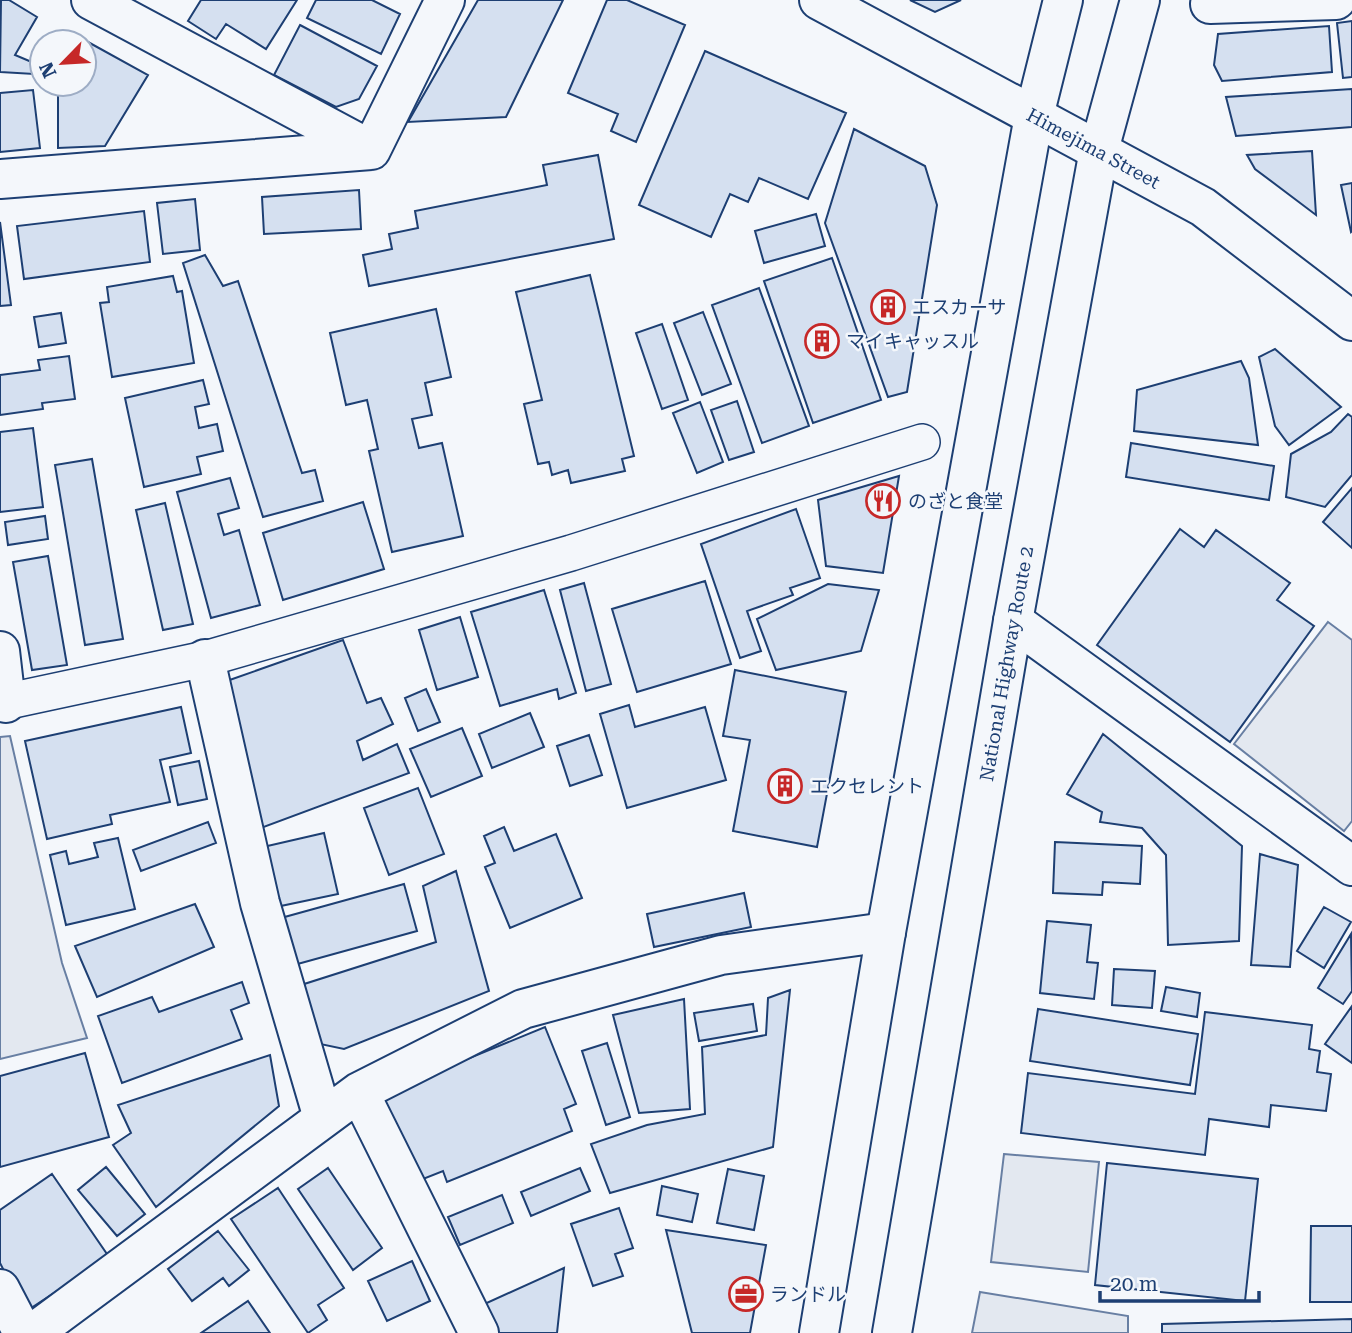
<svg xmlns="http://www.w3.org/2000/svg" width="1352" height="1333" font-family="'Roboto Serif','Noto Sans JP',serif">
<style>
.parking{fill:#e3e8f0;stroke:#687fa3;stroke-width:2}
.building{fill:#d5e0f0;stroke:#1d3f73;stroke-width:2}
.lines{fill:none;stroke-linecap:round;stroke-linejoin:round}
.pedestrian-casing{stroke:#1d3f73;stroke-width:38}
.minor-casing{stroke:#1d3f73;stroke-width:42}
.primary-casing{stroke:#1d3f73;stroke-width:42}
.trunk-casing{stroke:#1d3f73;stroke-width:42}
.pedestrian{stroke:#f4f7fb;stroke-width:35}
.minor{stroke:#f4f7fb;stroke-width:38}
.primary{stroke:#f4f7fb;stroke-width:38}
.trunk{stroke:#f4f7fb;stroke-width:38}
.labels{text-anchor:middle;stroke-width:5;stroke-linejoin:round;paint-order:stroke}
.street-label{font-size:19px;fill:#1d3f73;stroke:#f4f7fb}
.poi-label{font-size:19px;fill:#1d3f73;stroke:#f4f7fb;text-anchor:start}
</style>
<rect width="100%" height="100%" fill="#f4f7fb"/>
<!-- parking -->
<path class="parking" d="M1328 622 1352 640V821L1344 831 1234 744Z
M10 736 62 963 87 1038 0 1059V737Z
M1004 1154 1099 1162 1088 1272 991 1262Z
M980 1292 1128 1316V1333H972Z"/>
<!-- building -->
<path class="building" d="M1 0H9L37 17 15 55 34 63V74L0 72Z
M201 0H297L266 49 226 24 216 39 188 21Z
M316 0H372L400 14 381 54 307 18Z
M478 0H563L506 117 408 122Z
M607 0H627L685 25 636 142 611 131 618 114 568 93Z
M910 0H961L935 12Z
M1352 21V77L1343 78 1337 23Z
M300 25 377 66 359 99 336 107 274 75Z
M1329 26 1332 72 1222 81 1214 65 1218 34Z
M88 42 148 75 105 146 58 148V84H84V47Z
M705 51 846 113 808 199 759 178 748 202 730 194 711 237 639 205Z
M1352 89V127L1236 136 1226 97Z
M33 90 40 148 0 152V93Z
M854 129 925 166 937 205 907 392 888 397 825 223Z
M1312 151 1316 215 1255 169 1247 155Z
M598 155 614 239 369 286 363 255 392 249 389 234 418 228 415 211 547 185 543 165Z
M1352 183V231L1351 232 1341 185Z
M359 190 361 229 264 234 262 197Z
M195 199 200 250 163 254 157 203Z
M144 211 150 262 24 279 17 226Z
M816 214 825 246 764 263 755 231Z
M0 222 11 305 0 306Z
M205 255 223 286 238 281 302 473 315 470 323 501 263 517 183 263Z
M832 258 881 400 813 423 764 281Z
M590 275 634 456 622 459 625 471 571 483 568 470 552 475 549 462 538 464 524 404 542 400 516 292Z
M173 276 177 292 182 291 194 363 112 377 100 303 109 302 107 287Z
M759 288 809 426 762 443 712 305Z
M436 309 451 377 425 383 432 415 412 419 419 448 442 443 463 536 392 552 369 451 378 449 367 400 346 405 330 333Z
M703 312 731 384 702 395 674 323Z
M61 313 66 343 39 347 34 317Z
M662 324 688 400 662 409 636 333Z
M1275 349 1341 407 1289 445 1275 426 1259 357Z
M69 356 75 399 42 403 43 409 0 415V375L40 370 38 360Z
M1241 361 1249 378 1258 445 1134 431 1137 390Z
M203 380 209 404 195 407 199 428 217 424 223 451 197 457 201 474 144 487 125 398Z
M737 401 754 452 729 460 711 410Z
M700 402 723 462 697 473 673 413Z
M1348 414 1352 417V475L1325 507 1286 497 1291 454 1331 432Z
M33 428 43 507 0 512V432Z
M1131 443 1274 466 1269 500 1126 477Z
M92 459 123 639 85 645 55 465Z
M899 476 883 573 826 566 818 500Z
M230 478 239 508 218 514 224 535 239 530 260 605 211 618 177 492Z
M1352 488V548L1323 522Z
M363 502 384 569 283 600 263 533Z
M165 503 193 624 163 630 136 510Z
M796 509 820 578 790 588 793 595 747 611 761 651 740 658 701 544Z
M45 516 48 539 8 545 5 522Z
M1180 529 1204 547 1216 530 1290 583 1277 600 1314 626 1230 742 1097 645Z
M48 556 67 665 32 670 13 562Z
M705 581 731 664 637 692 612 609Z
M584 583 611 684 586 691 560 590Z
M828 584 879 590 861 651 776 670 757 619Z
M544 590 576 693 559 699 557 689 500 706 471 612Z
M460 617 478 677 437 690 419 630Z
M343 640 367 703 381 698 393 724 357 741 363 760 397 744 409 773 261 828 224 682Z
M735 670 846 692 817 847 733 831 750 740 723 736Z
M426 689 440 722 418 731 405 698Z
M629 705 635 727 705 707 726 780 627 808 600 714Z
M181 707 191 753 160 760 170 802 110 815 112 824 47 839 25 741Z
M530 713 544 747 492 768 479 734Z
M462 728 482 776 431 797 410 749Z
M1103 734 1242 846 1239 941 1168 945 1166 855 1142 828 1100 822 1102 812 1067 794Z
M589 735 602 775 570 786 557 746Z
M199 761 207 799 178 805 170 767Z
M418 788 444 854 389 875 364 808Z
M208 822 216 843 141 871 133 850Z
M504 827 514 851 556 834 582 898 510 928 485 867 495 863 484 836Z
M324 833 338 894 276 907 263 847Z
M118 838 135 909 66 925 50 855 66 851 69 864 98 857 94 843Z
M1055 842 1142 846 1140 884 1103 882 1102 895 1053 893Z
M1260 854 1298 865 1290 967 1251 965Z
M456 871 489 991 344 1049 320 1044 298 986 436 942 423 886Z
M404 884 417 931 294 965 281 918Z
M744 893 751 927 654 947 647 914Z
M195 904 214 947 97 997 75 946Z
M1324 907 1351 922 1324 968 1297 951Z
M1047 921 1091 925 1087 962 1098 963 1094 999 1040 993Z
M1351 934 1352 991 1343 1004 1318 988Z
M1114 969 1155 971 1152 1008 1112 1005Z
M242 982 249 1003 231 1010 242 1039 122 1083 98 1016 152 997 159 1012Z
M1166 987 1200 993 1197 1017 1161 1011Z
M790 990 773 1147 610 1193 591 1144 647 1125 705 1114 702 1047 766 1035 768 998Z
M684 999 690 1109 639 1113 613 1015Z
M753 1004 757 1031 699 1041 694 1013Z
M1352 1006V1063L1325 1044Z
M1038 1009 1198 1034 1190 1085 1030 1061Z
M1205 1012 1312 1025 1309 1049 1320 1051 1317 1072 1331 1074 1326 1111 1271 1105 1269 1127 1209 1119 1205 1155 1021 1133 1028 1073 1195 1094Z
M545 1027 576 1104 564 1109 572 1131 447 1182 443 1171 418 1181 382 1094Z
M607 1043 630 1117 606 1125 582 1051Z
M85 1053 109 1137 0 1167V1076Z
M270 1055 279 1106 156 1207 113 1145 131 1133 118 1105Z
M1107 1163 1258 1179 1245 1301 1095 1285Z
M106 1167 145 1214 117 1236 78 1190Z
M328 1168 382 1248 353 1270 298 1189Z
M580 1168 590 1191 531 1216 521 1192Z
M728 1169 764 1176 754 1230 717 1223Z
M52 1174 109 1257 25 1312 0 1263V1210Z
M662 1186 698 1194 692 1222 657 1215Z
M278 1188 344 1288 318 1305 327 1320 308 1333 231 1219Z
M502 1195 513 1223 460 1245 448 1217Z
M619 1208 633 1248 615 1254 623 1276 593 1286 571 1224Z
M1311 1226H1352V1302H1310Z
M666 1230 766 1245 750 1333H692Z
M218 1231 249 1270 229 1286 223 1278 192 1301 168 1269Z
M412 1261 430 1301 387 1321 368 1281Z
M564 1268 557 1333H492L480 1306Z
M248 1301 270 1333H201Z
M1352 1319V1333H1162V1324Z"/>
<g class="lines">
<!-- pedestrian casing -->
<g class="pedestrian-casing">
<path id="pedestrian" d="M0 703 205 659 571 553 922 442"/>
</g>
<!-- minor casing -->
<g class="minor-casing">
<path id="minor" d="M91 0 371 150
M1212 0 1210 4 1336 0
M0 179 371 150 445 0
M1013 621 1352 866
M0 651 6 703
M205 659 260 903 323 1118
M359 1092 479 1333
M0 1289 23 1333
M33 1333 359 1092 523 1009 721 955 886 932"/>
</g>
<!-- primary casing -->
<g class="primary-casing">
<g id="primary">
<path id="s1" d="M819 0 1203 207 1352 321"/>
</g>
</g>
<!-- trunk casing -->
<g class="trunk-casing">
<g id="trunk">
<path d="M819 1333 886 932 1034 116 1063 0"/>
<path id="s2" d="M892 1333 1013 621 1099 150 1140 0"/>
</g>
</g>
<!-- pedestrian -->
<use href="#pedestrian" class="pedestrian"/>
<!-- minor -->
<use href="#minor" class="minor"/>
<!-- primary -->
<use href="#primary" class="primary"/>
<!-- trunk -->
<use href="#trunk" class="trunk"/>
</g>
<!-- icons -->
<defs>
<g id="building-ring" transform="scale(1.75)"><circle r="9.5" fill="#f4f7fb" stroke="#c62828" stroke-width="1.5"/><path d="M-4-6H4V6H1V3H-1V6H-4ZM-2.5-4.3h1.7v1.8h-1.7ZM.8-4.3h1.7v1.8H.8ZM-2.5-1h1.7V.8h-1.7ZM.8-1h1.7V.8H.8Z" fill="#c62828"/></g>
<g id="restaurant-ring" transform="scale(1.75)"><circle r="9.5" fill="#f4f7fb" stroke="#c62828" stroke-width="1.5"/><path d="M-5-6h1v4h1v-4h1v4h1v-4h1v5L-1.5 .5V6h-2V.5L-5-1ZM5-6V6H3V1.5H1.5Q1.5-4 5-6Z" fill="#c62828"/></g>
<g id="office-ring" transform="scale(1.75)"><circle r="9.5" fill="#f4f7fb" stroke="#c62828" stroke-width="1.5"/><path d="M-6-3h4V-5.5h4V-3h4V5H-6ZM-1-4.5V-3h2v-1.5ZM-6 0V1H6V0Z" fill="#c62828"/></g>
</defs>
<g fill-rule="evenodd">
<use href="#building-ring" x="888" y="307"/>
<use href="#building-ring" x="822" y="341"/>
<use href="#restaurant-ring" x="883" y="501"/>
<use href="#building-ring" x="785" y="786"/>
<use href="#office-ring" x="746" y="1294"/>
</g>
<g class="labels">
<!-- street labels -->
<g class="street-label">
<text dy="7" stroke="none"><textPath href="#s1" startOffset="312">Himejima Street</textPath></text>
<text dy="7" stroke="none"><textPath href="#s2" startOffset="679">National Highway Route 2</textPath></text>
</g>
<!-- poi labels -->
<g class="poi-label">
<text x="912" y="314">エスカーサ</text>
<text x="846" y="348">マイキャッスル</text>
<text x="908" y="508">のざと食堂</text>
<text x="810" y="793">エクセレント</text>
<text x="770" y="1301">ランドル</text>
</g>
</g>
<!-- north arrow -->
<g transform="translate(63 63) rotate(245)"><circle r="33" fill="#f4f7fb" stroke="#9eadc5" stroke-width="2"/>
<path d="M0-5L12 26L0 18L-12 26Z" fill="#c62828"/>
<text y="-10" font-size="19" font-weight="bold" text-anchor="middle" fill="#1d3f73">N</text>
</g>
<!-- scale -->
<path d="M1100 1291v10h159v-10" fill="none" stroke="#1d3f73" stroke-width="3.5"/>
<text x="1110" y="1291" font-size="21" fill="#1d3f73" stroke="#f4f7fb" stroke-width="5" paint-order="stroke">20 m</text>
</svg>
